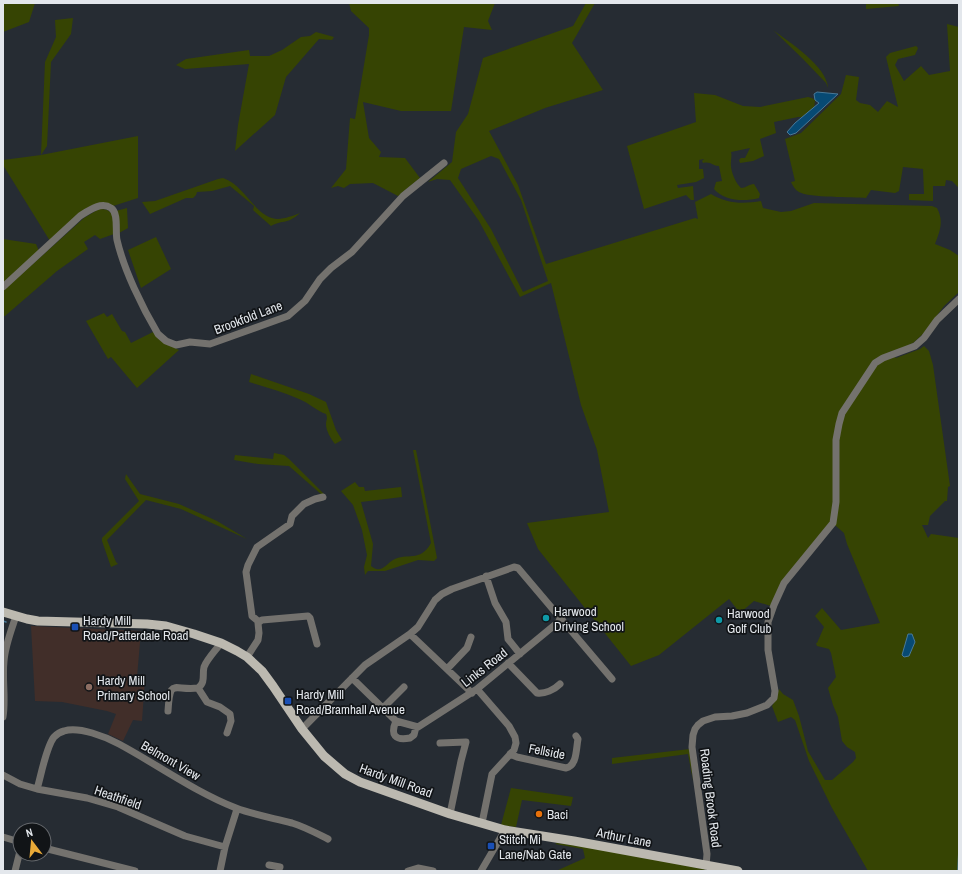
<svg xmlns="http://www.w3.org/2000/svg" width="962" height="874" font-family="'Archivo Narrow',sans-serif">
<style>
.education{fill:#412e29}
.green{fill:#364403;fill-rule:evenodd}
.water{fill:#074a74;stroke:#497998}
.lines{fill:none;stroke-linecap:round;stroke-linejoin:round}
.stream{stroke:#497998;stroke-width:1.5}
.minor{stroke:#74726e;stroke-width:7}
.major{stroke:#bcb9b0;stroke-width:9}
.culture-dot{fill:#0f9aa8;stroke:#111417;stroke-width:1.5}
.transit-dot{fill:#1a4fb4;stroke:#111417;stroke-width:1.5}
.education-dot{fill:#8d6e63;stroke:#111417;stroke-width:1.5}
.food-dot{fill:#e8710a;stroke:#111417;stroke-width:1.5}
.labels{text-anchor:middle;stroke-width:3.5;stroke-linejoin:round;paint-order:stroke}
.street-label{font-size:13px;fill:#e3e7ec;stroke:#111417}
.poi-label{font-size:13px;fill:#e3e7ec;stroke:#111417;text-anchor:start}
</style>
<rect width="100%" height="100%" fill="#262c33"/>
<!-- education -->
<path class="education" d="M31 626 141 631 137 677 145 679 142 721 133 720 123 741 108 734 116 714 107 711 62 702 35 701Z"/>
<!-- green -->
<path class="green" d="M3 3H35L29 22 3 32Z
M349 3H495L488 21 492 30 464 27 451 111H401L363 102 369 138 381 152 379 157 405 158 420 178 398 196 373 183 350 184 344 188 338 186 331 188 346 169 350 118 355 119 369 35V28L351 11Z
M586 3H595L572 43 603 90 545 108 489 131 518 185 546 264 695 218 698 219 695 202 711 194C727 204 744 204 761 201L763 208 781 212 791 211 814 203 932 206 937 208C944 221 940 231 935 244L950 250 959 256V292L944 306 924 333 913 343 900 349 889 352 896 358 920 349 924 346 929 351 933 365 950 486 948 487 947 501H945L930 516 928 525H922L928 538 931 534 959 538V871H868L832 808 809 761 795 720 791 717 778 722 772 706 776 699 779 689 783 694 793 700 799 716 808 751 825 780H832L853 762 856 758 855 752 847 747 842 741 838 717 833 705 828 688 836 677 831 653 829 649 817 646 816 643H817L824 627 815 616 822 608 841 630 880 623 847 544 844 533 836 526H827L771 606 754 601 740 613 729 599 659 655 631 666 538 549 527 523 609 512 597 450 581 405 551 283 520 297 479 221 450 180 437 179 428 182 452 162 456 132 468 114 483 58 573 26ZM491 156 499 159 521 200 548 281 523 292 491 229 458 178 461 169Z
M866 3H898L899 6 866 9Z
M73 18 71 34 51 62 47 146 41 155 138 136V198L113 206 99 204 50 241 3 165V160L41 155 45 62 56 37 55 20Z
M947 24 959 27V188L952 181 946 180 945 186H933V201L909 200V194H924L923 169 903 167 899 191 895 193 871 190 866 198C853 197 809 198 799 192 795 190 793 186 791 182L795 181 785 139 801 133 841 94 846 75 859 77 856 100 860 103 870 105 878 112 887 101 898 107 886 57 890 53 916 46 918 48 915 55 898 59 895 65 904 81 921 66 929 75 950 71Z
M773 30C789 42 827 66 828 88L826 83 802 58Z
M316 32 334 37 332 40 319 39 286 77 275 115 235 151 238 125 249 64 185 69 176 65 186 59 249 50 250 56H269L282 50 301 37 310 36Z
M694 93 715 95 743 106 760 107 808 97 812 98 815 100 814 109 802 117H798L774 122 776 133 760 139 764 156 753 161 740 163 739 160 741 158H745L750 148 731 152C732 156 731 158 731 162 730 170 735 182 741 188 746 188 749 184 754 184L760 194 759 198C744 202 724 201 714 189L716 182 722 181 719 166C712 166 711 161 703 163L702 161 704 159 699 160V169H703L704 178 696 182 677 185 678 188 693 186 694 200H691L686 195 644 209 627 146 696 122Z
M223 178C244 185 253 212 272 218 280 221 292 216 300 213 287 225 284 219 271 226L253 210 254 206 230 186 212 191 197 192 196 195 193 198H186L150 214 142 202 155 201 218 179Z
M127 208 128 228 119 233 116 211Z
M99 209C116 208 113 221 114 234L100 239 95 235 84 242 88 249 57 271 5 316H3V291L84 218Z
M156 237 171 269 141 288 128 250Z
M3 239 36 244 39 251 3 283Z
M104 313 107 317 112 314 122 331 125 332 131 343 153 332 162 341 179 350 137 388 111 357 108 359 86 321Z
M251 374 309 394 326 402 336 430 342 440 335 444C331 439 326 431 326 424 326 420 328 419 326 414 317 411 309 403 299 399 283 392 265 387 249 382Z
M413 450H416L437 558 434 561 418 560 385 571H368L365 575 364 567 367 555 362 530 353 505 341 491 355 482 359 487H364L365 491 401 487 402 497 361 502 373 544 371 566C374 568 376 570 380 569 385 568 388 563 393 560 407 552 420 563 431 543Z
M274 453 284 455 289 459 324 494 322 495 289 466 258 464 234 460 235 455 273 459Z
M126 474 140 494 179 504 217 521 247 539 181 509 146 500 107 540 116 562 118 564 111 567 102 541V538L139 501 125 479Z
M690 749 693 781 688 754 612 764V758Z
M511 788 573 797 571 806 522 800 516 827 501 825Z
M557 843 601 849 708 870 556 871 585 858 583 849 555 844Z"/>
<!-- water -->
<path class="water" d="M817 92 838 94 796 133 790 135 787 132 795 123 819 103 815 100 814 94Z
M908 634H912L915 642 909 656 904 657 902 655Z"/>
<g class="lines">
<!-- stream -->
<path class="stream" d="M3 621 6 622
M958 871 959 848"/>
<!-- minor -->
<path class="minor" d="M3 287 80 216C88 211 101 201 111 208 119 213 115 231 117 240 124 270 142 307 158 334L166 341 176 345 190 342 210 344 288 316 305 301 320 279 331 268 352 252 403 196 444 163
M486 576 495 603 506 622 508 639 520 654
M259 622 252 616 246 572 248 565 257 547 290 524 292 516 304 504 315 499 323 497
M410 634 472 693
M221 643C216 650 207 659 204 667 202 675 206 682 198 688L207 702 220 707 230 714 231 721 227 733
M247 657 258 640 259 633 258 623 262 620 308 616 310 618 317 644
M508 663 537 693C545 694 554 690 560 684
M447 669 467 648 471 637
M352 678 396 721 418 727 477 689 562 619
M477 689 509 726 515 737 516 743 514 750 492 774 482 823
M383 708 404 687
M168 711C170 677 173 691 198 688
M3 717C6 699 2 680 4 661 5 646 11 631 16 616
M396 721C390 735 395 741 410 738L414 735 416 727
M302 729 365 665 410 634 418 627 435 600 442 594 452 589 514 567 518 568 612 679
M440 743 466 742 461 761 450 814
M510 754 517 757 566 768C577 766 576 749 578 739L576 736
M3 775 20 784 37 789 87 798 118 807 185 836 225 847
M37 789C41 776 46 747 54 737 57 734 60 732 64 731 79 726 106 737 119 744 158 765 195 792 236 808 254 815 273 818 292 823 305 827 316 833 328 839
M3 837 20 842
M44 848 135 871
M269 865 280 867
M706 866 707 854 692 747 693 735 695 729 698 725 703 721 715 717 732 716 747 713 767 705 774 698 775 691 768 650V622L774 605 784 583 833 523 836 502V440L839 424 842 413 875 363 883 358 915 346 924 338 937 320 959 299
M15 871 20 851
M220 871 225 847 237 809
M408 871 418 868 433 871
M481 871 505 830"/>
<!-- major -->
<path class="major" d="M3 612 27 619 38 621 147 624 166 626 194 634 221 643 237 651 247 657 262 671 273 686 302 729 324 756 345 774 360 782 450 814 505 830 574 841 738 871"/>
</g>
<!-- markers -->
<g class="culture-dot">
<circle cx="546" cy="618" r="4"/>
<circle cx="719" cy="620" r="4"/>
</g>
<g class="transit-dot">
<rect x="71" y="623" width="8" height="8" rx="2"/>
<rect x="284" y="697" width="8" height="8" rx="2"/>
<rect x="487" y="842" width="8" height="8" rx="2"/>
</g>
<circle class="education-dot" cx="89" cy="687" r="4"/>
<circle class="food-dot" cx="539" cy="814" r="4"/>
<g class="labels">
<!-- street labels -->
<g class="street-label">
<text transform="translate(248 317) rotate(-21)" y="5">Brookfold Lane</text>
<text transform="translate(484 667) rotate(-38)" y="5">Links Road</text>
<text transform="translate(547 751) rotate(11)" y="5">Fellside</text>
<text transform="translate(171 760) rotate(30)" y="5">Belmont View</text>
<text transform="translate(396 780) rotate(20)" y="5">Hardy Mill Road</text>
<text transform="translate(118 797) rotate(19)" y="5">Heathfield</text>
<text transform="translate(711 798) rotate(83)" y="5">Roading Brook Road</text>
<text transform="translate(624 837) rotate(11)" y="5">Arthur Lane</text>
</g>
<!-- poi labels -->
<g class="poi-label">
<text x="554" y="616">Harwood<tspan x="554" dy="15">Driving School</tspan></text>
<text x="727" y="618">Harwood<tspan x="727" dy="15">Golf Club</tspan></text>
<text x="83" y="625">Hardy Mill<tspan x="83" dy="15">Road/Patterdale Road</tspan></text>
<text x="97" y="685">Hardy Mill<tspan x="97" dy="15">Primary School</tspan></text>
<text x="296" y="699">Hardy Mill<tspan x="296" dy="15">Road/Bramhall Avenue</tspan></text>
<text x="547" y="819">Baci</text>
<text x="499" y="844">Stitch Mi<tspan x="499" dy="15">Lane/Nab Gate</tspan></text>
</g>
</g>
<!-- border -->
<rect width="962" height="874" fill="none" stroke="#e3e7ec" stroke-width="8"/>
<!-- north arrow -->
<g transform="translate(32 842) rotate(344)"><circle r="19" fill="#111417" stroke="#65686c"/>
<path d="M0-3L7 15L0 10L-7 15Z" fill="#e9aa38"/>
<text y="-6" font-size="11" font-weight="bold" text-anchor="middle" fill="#e3e7ec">N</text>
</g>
</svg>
